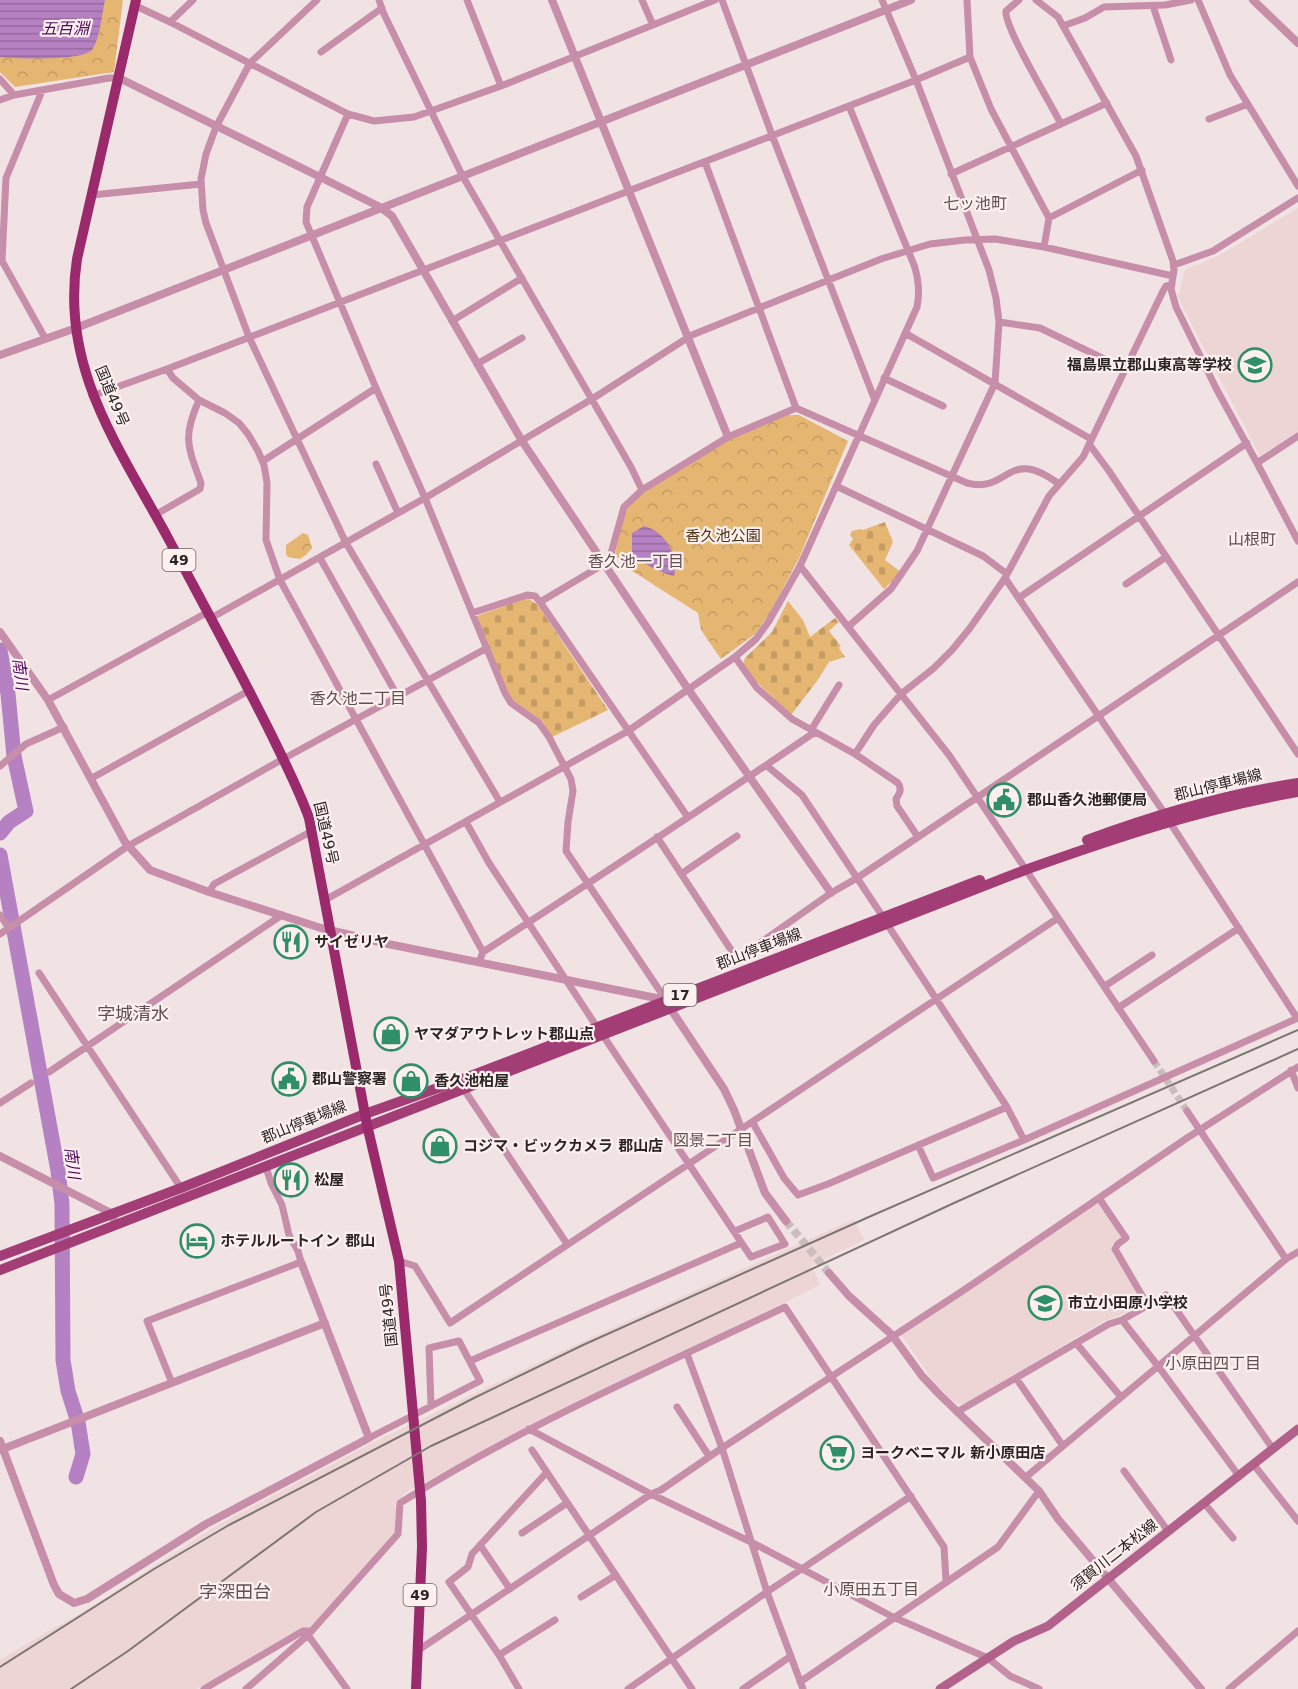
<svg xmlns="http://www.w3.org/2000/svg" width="1298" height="1689" font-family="'DejaVu Sans','Noto Sans JP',sans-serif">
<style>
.built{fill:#edd5d5}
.forest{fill:url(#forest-crowns)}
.cemetery{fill:url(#cemetery-stones)}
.water{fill:url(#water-rules)}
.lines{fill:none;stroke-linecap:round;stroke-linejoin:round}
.river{stroke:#b681c2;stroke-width:15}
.minor-tunnel{stroke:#c9bdbd;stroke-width:7;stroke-dasharray:7 3.5;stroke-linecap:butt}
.tertiary-tunnel{stroke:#c9bdbd;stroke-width:8;stroke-dasharray:8 4;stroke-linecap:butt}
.minor{stroke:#c78ea9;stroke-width:7}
.tertiary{stroke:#c78ea9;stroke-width:8}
.secondary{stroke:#b2618b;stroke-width:9}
.primary{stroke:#a23e75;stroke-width:10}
.trunk{stroke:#9a2a6c;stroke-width:10}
.rail{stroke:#7e7575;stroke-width:2}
.labels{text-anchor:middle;stroke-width:4.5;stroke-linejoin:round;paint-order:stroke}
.shield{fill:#fff0f0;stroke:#6b6262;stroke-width:1.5}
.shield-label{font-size:14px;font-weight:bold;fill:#2b2525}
.poi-label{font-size:15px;font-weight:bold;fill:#2b2525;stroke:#fff0f0;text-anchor:start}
.street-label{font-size:15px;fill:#2b2525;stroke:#fff0f0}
.park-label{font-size:15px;fill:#493312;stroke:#fff0f0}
.water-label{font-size:16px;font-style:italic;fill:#4e075c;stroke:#fff0f0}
.neighbourhood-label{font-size:16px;fill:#5d5151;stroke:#fff0f0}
.quarter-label{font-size:18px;fill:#5d5151;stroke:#fff0f0}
</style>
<defs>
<pattern id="forest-crowns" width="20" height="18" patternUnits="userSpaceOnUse" patternTransform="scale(1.5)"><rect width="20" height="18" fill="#e4b672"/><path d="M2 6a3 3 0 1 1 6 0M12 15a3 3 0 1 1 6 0" fill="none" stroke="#c49c63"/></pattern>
<pattern id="cemetery-stones" width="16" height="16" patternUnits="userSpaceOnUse" patternTransform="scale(1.5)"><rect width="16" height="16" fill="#e4b672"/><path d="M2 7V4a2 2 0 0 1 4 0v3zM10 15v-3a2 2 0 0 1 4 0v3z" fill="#c49c63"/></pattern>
<pattern id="water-rules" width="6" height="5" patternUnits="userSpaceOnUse" patternTransform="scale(1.5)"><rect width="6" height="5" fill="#b681c2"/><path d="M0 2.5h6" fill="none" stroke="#94699d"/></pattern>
</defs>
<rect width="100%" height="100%" fill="#f1e3e3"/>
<!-- built -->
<path class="built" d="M1298 208V431L1260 456 1178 298 1185 270 1222 254Z
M1096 1202 1102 1203 1122 1237 1111 1246 1142 1301V1304L1121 1315 1104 1321 965 1404 955 1403 935 1383 901 1335Z
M854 1219 864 1240 812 1265 820 1285 518 1432 405 1493 395 1503 397 1532 313 1625 196 1689H0V1660L48 1631 80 1614 216 1526 370 1444 579 1343Z"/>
<!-- forest -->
<path class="forest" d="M0 0H123L114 72 15 87 0 72Z
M786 415H799L848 441 799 558 770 613 755 634 721 659 701 630 698 613 623 565 615 554 623 516 633 500 722 443Z
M303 533 308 535 312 548 307 554 300 559 288 557 286 554V545Z"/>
<!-- cemetery -->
<path class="cemetery" d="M885 522 893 542 885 560 901 572 884 589 849 545 853 539 850 535 852 531 860 529 863 530Z
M527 598 537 604 608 710 552 737 543 722 514 701 508 692 477 616Z
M788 601 803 620 810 637 835 618 839 622 829 631 841 646 839 648 845 657 829 662 817 681 791 715 754 679 743 664 745 658 772 632Z"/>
<!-- water -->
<path class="water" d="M0 0H105C102 13 100 39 92 50 82 61 16 59 0 57Z
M644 526C665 531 679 555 674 576 666 575 638 561 632 555V533Z"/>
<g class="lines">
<!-- river -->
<path class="river" d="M0 650 8 694 14 756 26 811 9 822 0 833
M0 855 58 1171 62 1204 63 1360 68 1391 78 1422 83 1454 76 1477"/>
<!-- minor-tunnel -->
<path class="minor-tunnel" d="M1154 1061 1187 1111"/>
<!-- tertiary-tunnel -->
<path class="tertiary-tunnel" d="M786 1221 829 1273"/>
<!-- minor -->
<path class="minor" d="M317 0 250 63 216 127 206 154 201 179 203 210 206 223 249 337 346 543 500 802
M379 0 383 12 462 175 631 467 642 490
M467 0 501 86
M642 0 653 25
M722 0 772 135 874 398
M967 0 970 57 991 109 1049 218 1044 247
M1019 0 1006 11C1004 27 1051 104 1061 124
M1036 0 1058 17 1136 156 1173 261 1174 270 1171 289 1176 307 1217 390 1257 463
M1198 0 1230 75 1298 186
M136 6 170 22 348 114 374 121 414 117 501 86 715 0
M1153 6 1171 60
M170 22 193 0
M1063 26 1085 18 1104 7 1165 5 1191 0
M321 52 382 8
M0 79 14 95
M42 91 6 178 2 261 45 338
M0 100 14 95 109 78H119
M348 114 307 207 306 222 376 388 425 498 505 693 511 703 539 723 549 737 571 779 573 791 568 822 566 851 666 1000
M1209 119 1248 104
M705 162 796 408 967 483C1010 494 1007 445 1059 484
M951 174 1107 103
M92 195 201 184
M1049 218 1142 170
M1174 265 1213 251 1298 198
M452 321 522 278
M999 322 1040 328 1125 369
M905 333 1091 439
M477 364 522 338
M167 369 173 378 199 400 225 413 239 423 248 434 258 451 264 465 267 483 266 540 280 580 483 952
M884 378 943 406
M92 396 167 369 916 80 970 57
M1298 436 1257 463 1298 541
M1089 444 1109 471 1298 754
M263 461 376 388
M376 464 398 513
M836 486 983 556 1007 574
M155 515 200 489 201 483C188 447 182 438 199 400
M320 558 398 697
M800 566 949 755 1154 1061
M1005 578 1165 814
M1126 584 1166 557
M1020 597 1247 443
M472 613 527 595 535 596 540 602
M211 618 425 498 592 399 692 335 881 259 930 244 965 240 995 239 1044 247 1173 276
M849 626 891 589 917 551 995 383 999 322 996 298 989 270 916 80 882 0
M735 657 757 688 792 719 855 754 898 783C902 789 900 793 896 799L897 806 918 837
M48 700 208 612
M811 730 839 685
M855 754 874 725 901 694 934 668 952 650 970 628 1005 578 1049 496 1083 457 1163 291 1166 286 1172 284
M0 766 26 744 64 727
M767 766 802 795 883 917
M92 778 250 690
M687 816 540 602 604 564 610 557 624 507 642 490 728 437 796 408
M1169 821 1297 1018
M466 822 489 863 597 1027
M657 837 737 959 831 893 857 878 1298 582
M681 874 737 836
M209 892 214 884 312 831
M325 900 628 731 735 657 756 639 769 621 800 566 917 307C920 292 919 280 914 265L849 106
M0 915 9 928
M887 924 1007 1107 1024 1140
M0 934 128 846 283 759 487 648
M479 962 483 952C594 880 705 807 815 732
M39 973 181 1188
M1105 986 1152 955
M1118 1008 1239 928
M602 1034 751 1257 785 1244 768 1217 735 1231
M1291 1070 1298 1088
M49 1072 282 915
M463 1088 567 1244
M0 1103 31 1083
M1187 1111 1286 1259
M753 1123 784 1178 798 1195 828 1184 1007 1107
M918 1145 933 1178 1024 1140 1298 1018
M1099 1198 1126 1238 1118 1244 1115 1249 1147 1304
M399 1261 415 1266 450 1323 1058 918
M1122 1320 1158 1366 1239 1476
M1076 1343 1121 1397
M687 1354 722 1448 767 1592 803 1689
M470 1361 741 1243
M1016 1378 1063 1446
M172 1383 147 1321 301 1262 298 1251 289 1235 282 1205 271 1183 266 1167
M677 1407 709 1456
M957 1412 1109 1324 1122 1320 1166 1295 1273 1449
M529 1429 651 1494 753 1543 893 1617 988 1658 1010 1676 1039 1689
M369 1438 480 1381 459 1341 429 1348 431 1406
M532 1450 692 1689
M1254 1465 1298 1521
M1124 1471 1168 1531
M1026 1477 1286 1259 1298 1252
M1204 1503 1233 1538
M522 1533 567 1503
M480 1545 510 1589
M581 1597 616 1575
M308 1635 347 1689
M417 1651 651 1494 661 1490 722 1448 964 1290 1187 1138 1298 1067
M499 1655 555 1620
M800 1682 998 1547 1039 1491
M204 1689 303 1631H311
M246 1689 308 1635 398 1534 400 1503C522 1426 655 1369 785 1307L944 1547 946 1580
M519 1689 499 1655 449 1582 468 1567 472 1554 547 1472
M628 1689 767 1592 911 1496
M743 1689 791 1656
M1229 1689 1298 1631"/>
<!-- tertiary -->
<path class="tertiary" d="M552 0 728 437
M1253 0 1298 43
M119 78 320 177 380 207 392 216 522 441 688 689 831 893
M0 355 76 328 911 0
M0 632 48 700 125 842 150 870 209 892 321 928 388 944 666 1000 670 1008 724 1089 734 1110 765 1193 786 1221
M0 1156 111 1213 116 1225
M829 1273 849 1296 892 1335 922 1376 939 1394 1039 1491 1058 1519 1201 1689
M0 1441 54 1585 59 1594 74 1603 87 1599 206 1524 369 1438 301 1262
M0 1450 325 1323"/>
<!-- secondary -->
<path class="secondary" d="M940 1689 1014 1641 1048 1626 1298 1429"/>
<!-- primary -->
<path class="primary" d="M1087 840C1155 815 1227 794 1298 783
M0 1256 181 1188 365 1114 460 1080 980 880
M0 1270 1025 870C1115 838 1204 808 1298 792"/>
<!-- trunk -->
<path class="trunk" d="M136 0 77 259C60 368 119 447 168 538 203 604 239 669 272 736 285 763 299 790 309 818L367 1125 399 1261 421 1501 422 1547 416 1689"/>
<!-- rail -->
<path class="rail" d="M0 1667 154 1569 229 1525 474 1398 583 1345 871 1216 1298 1030
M71 1689 128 1651 316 1512 431 1446 954 1203 1298 1049"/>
</g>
<!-- icons -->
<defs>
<g id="school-ring" transform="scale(1.725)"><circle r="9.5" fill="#fff0f0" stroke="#2e8f68" stroke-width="1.5"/><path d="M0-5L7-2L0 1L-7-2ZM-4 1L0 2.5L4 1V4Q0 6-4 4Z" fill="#2e8f68"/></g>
<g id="civic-ring" transform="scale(1.725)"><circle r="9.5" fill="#fff0f0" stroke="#2e8f68" stroke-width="1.5"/><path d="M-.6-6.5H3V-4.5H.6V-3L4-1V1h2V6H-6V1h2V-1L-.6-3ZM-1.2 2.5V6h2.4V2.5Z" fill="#2e8f68"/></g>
<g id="restaurant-ring" transform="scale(1.725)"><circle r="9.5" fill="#fff0f0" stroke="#2e8f68" stroke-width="1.5"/><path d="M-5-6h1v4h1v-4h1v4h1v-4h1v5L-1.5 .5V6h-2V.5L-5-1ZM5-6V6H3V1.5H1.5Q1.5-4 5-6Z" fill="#2e8f68"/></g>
<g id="shop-ring" transform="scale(1.725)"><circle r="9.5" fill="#fff0f0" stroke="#2e8f68" stroke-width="1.5"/><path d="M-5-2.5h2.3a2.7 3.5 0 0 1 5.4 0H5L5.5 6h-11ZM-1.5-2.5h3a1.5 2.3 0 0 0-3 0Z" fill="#2e8f68"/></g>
<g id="hotel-ring" transform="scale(1.725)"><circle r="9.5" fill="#fff0f0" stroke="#2e8f68" stroke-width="1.5"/><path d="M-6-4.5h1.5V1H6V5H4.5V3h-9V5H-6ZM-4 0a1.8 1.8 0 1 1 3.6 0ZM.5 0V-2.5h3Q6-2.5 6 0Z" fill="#2e8f68"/></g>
<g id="supermarket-ring" transform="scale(1.725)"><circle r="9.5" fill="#fff0f0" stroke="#2e8f68" stroke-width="1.5"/><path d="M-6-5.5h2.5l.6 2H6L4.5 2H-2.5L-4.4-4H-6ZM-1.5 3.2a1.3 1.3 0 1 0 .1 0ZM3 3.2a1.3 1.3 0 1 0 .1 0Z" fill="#2e8f68"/></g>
</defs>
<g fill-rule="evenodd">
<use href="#school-ring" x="1255" y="365"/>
<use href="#civic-ring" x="1004" y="800"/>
<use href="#restaurant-ring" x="291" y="942"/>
<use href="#shop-ring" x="391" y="1034"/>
<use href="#civic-ring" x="289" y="1079"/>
<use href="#shop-ring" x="411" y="1081"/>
<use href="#shop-ring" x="440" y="1146"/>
<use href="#restaurant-ring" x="291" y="1180"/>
<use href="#hotel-ring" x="197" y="1241"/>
<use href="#school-ring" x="1045" y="1303"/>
<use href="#supermarket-ring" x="837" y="1453"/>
</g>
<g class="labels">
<!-- shield labels -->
<g class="shield">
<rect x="162.5" y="549" width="33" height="22" rx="4.5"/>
<rect x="663.5" y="984" width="33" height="22" rx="4.5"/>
<rect x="403.5" y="1584" width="33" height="22" rx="4.5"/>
</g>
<g class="shield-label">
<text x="179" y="565">49</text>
<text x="680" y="1000">17</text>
<text x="420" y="1600">49</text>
</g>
<!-- poi labels -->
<g class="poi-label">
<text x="1232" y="370" text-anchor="end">福島県立郡山東高等学校</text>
<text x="1027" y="805">郡山香久池郵便局</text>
<text x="314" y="947">サイゼリヤ</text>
<text x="414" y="1039">ヤマダアウトレット郡山点</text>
<text x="312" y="1084">郡山警察署</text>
<text x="434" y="1086">香久池柏屋</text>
<text x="463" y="1151">コジマ・ビックカメラ 郡山店</text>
<text x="314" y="1185">松屋</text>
<text x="220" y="1246">ホテルルートイン 郡山</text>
<text x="1068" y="1308">市立小田原小学校</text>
<text x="860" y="1458">ヨークベニマル 新小原田店</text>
</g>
<!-- street labels -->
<g class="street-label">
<text transform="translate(112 396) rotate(67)" y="5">国道49号</text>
<text transform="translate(1218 785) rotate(-14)" y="5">郡山停車場線</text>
<text transform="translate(326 833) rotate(77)" y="5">国道49号</text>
<text transform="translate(759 949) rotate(-21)" y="5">郡山停車場線</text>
<text transform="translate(304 1122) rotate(-22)" y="5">郡山停車場線</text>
<text transform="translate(389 1315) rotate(-96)" y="5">国道49号</text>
<text transform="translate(1114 1555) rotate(-38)" y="5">須賀川二本松線</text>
</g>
<!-- park labels -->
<g class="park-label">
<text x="723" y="541">香久池公園</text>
</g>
<!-- water labels -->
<g class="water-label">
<text x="65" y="34">五百淵</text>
<text transform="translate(21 674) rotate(83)" y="6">南川</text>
<text transform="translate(73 1163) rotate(83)" y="6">南川</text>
</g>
<!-- neighbourhood labels -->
<g class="neighbourhood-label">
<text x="975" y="209">七ッ池町</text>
<text x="1252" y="545">山根町</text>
<text x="636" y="567">香久池一丁目</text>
<text x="358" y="704">香久池二丁目</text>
<text x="713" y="1146">図景二丁目</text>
<text x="1213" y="1369">小原田四丁目</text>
<text x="871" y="1595">小原田五丁目</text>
</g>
<!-- quarter labels -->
<g class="quarter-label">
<text x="133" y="1020">字城清水</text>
<text x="235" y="1598">字深田台</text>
</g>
</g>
</svg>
